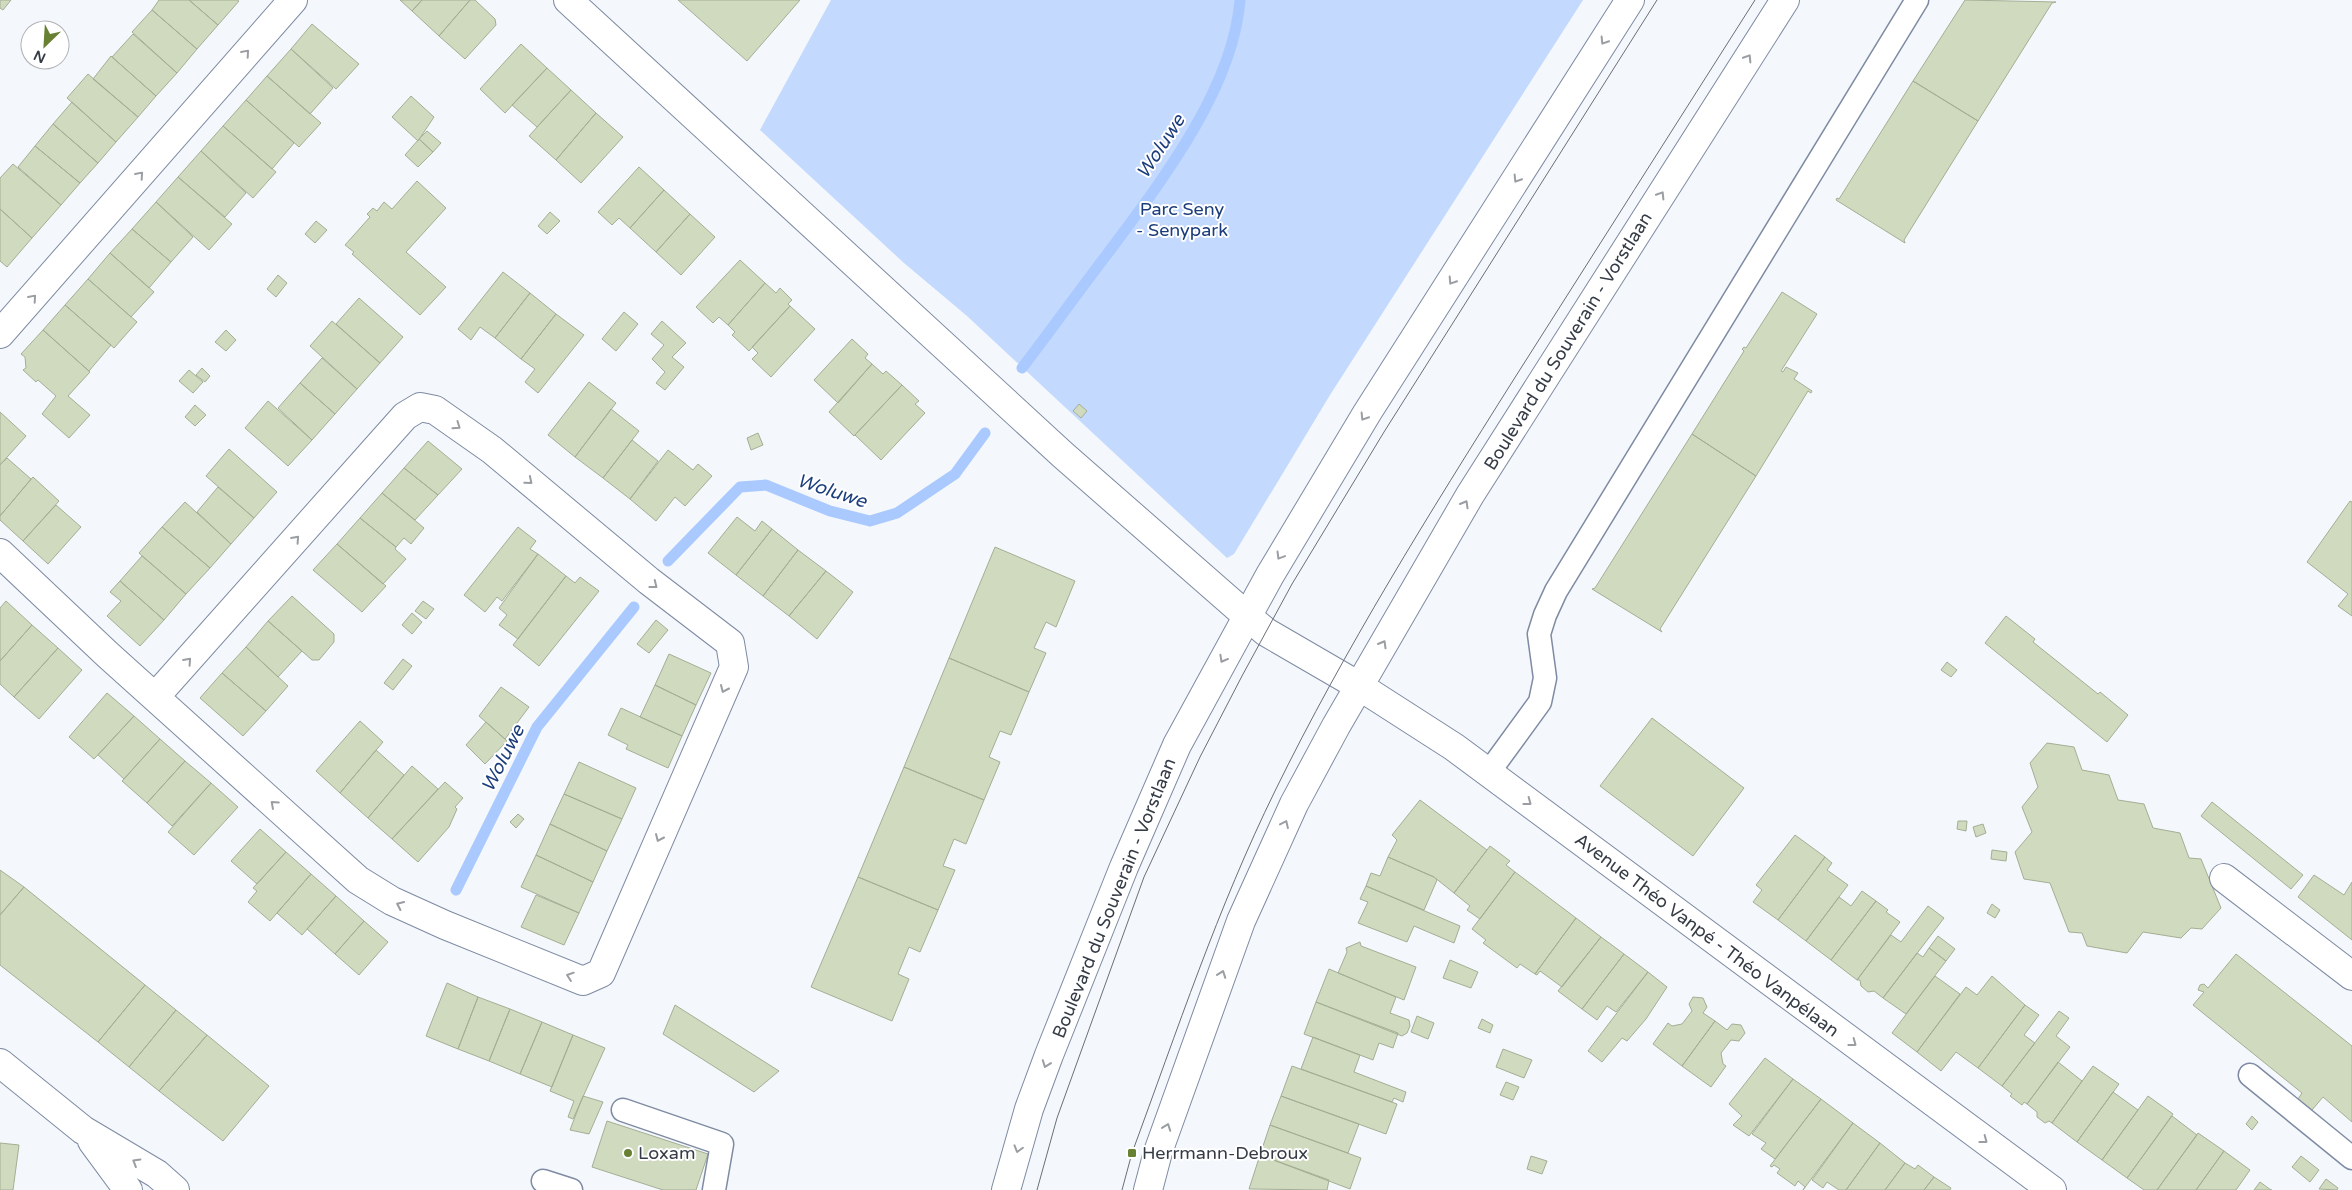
<svg xmlns="http://www.w3.org/2000/svg" width="2352" height="1190" font-family="'Varela Round',sans-serif">
<style>
.green{fill:#c3d9fe}
.lines{fill:none;stroke-linecap:round;stroke-linejoin:round}
.stream{stroke:#a9c9ff;stroke-width:11}
.building{fill:#d0dabf;stroke:#a4ae94}
.lane-casing{stroke:#7e8ba2;stroke-width:25}
.street-casing{stroke:#7e8ba2;stroke-width:30}
.primary-casing{stroke:#7e8ba2;stroke-width:30}
.lane{stroke:#fff;stroke-width:22}
.street{stroke:#fff;stroke-width:28}
.primary{stroke:#fff;stroke-width:28}
.tram{stroke:#6a6f78;stroke-width:1}
.oneway{stroke:#9a9ea2}
.poi-dot{fill:#678032;stroke:#fff;stroke-width:2}
.labels{text-anchor:middle;stroke-width:4;stroke-linejoin:round;paint-order:stroke}
.park-label{font-size:18px;fill:#1a3c7b;stroke:#fff}
.street-label{font-size:18px;fill:#363c46;stroke:#fff}
.poi-label{font-size:18px;fill:#363c46;stroke:#fff;text-anchor:start}
.water-label{font-size:19px;font-style:italic;fill:#1c3e7d;stroke:#fff}
</style>
<rect width="100%" height="100%" fill="#f4f7fc"/>
<!-- green -->
<path class="green" d="M831 0H1583L1330 395 1234 554 1227 558 967 316 904 263 760 130Z"/>
<g class="lines">
<!-- stream -->
<path class="stream" d="M1022 368C1051 330 1079 291 1108 253 1160 183 1233 90 1240 0
M668 561 740 487 766 485 830 511 870 521 897 513 955 474 985 433
M456 890 537 727 634 607"/>
</g>
<!-- building -->
<path class="building" d="M0 0H11L3 10 0 8Z
M159 0H189L218 25 197 49 152 10Z
M189 0H237L239 1 218 25Z
M400 0H422L412 11Z
M422 0H470L439 36 412 11Z
M470 0H475L495 19 496 25 465 59 439 36Z
M678 0H800L747 61Z
M1965 0 2056 2 2052 3 1978 121 1913 81Z
M152 10 197 49 177 73 132 32Z
M312 24 359 64 336 89 291 49Z
M133 34 177 73 156 96 112 57Z
M521 44 547 68 505 113 480 89Z
M291 49 333 88 310 114 267 76Z
M111 56 156 96 138 117 93 79Z
M547 68 571 90 537 127 512 105Z
M88 74 138 117 116 142 67 98Z
M267 76 321 123 299 147 246 100Z
M1913 81 1978 121 1904 240 1905 243 1836 200 1837 198 1839 199Z
M571 90 596 113 556 160 529 136Z
M411 96 434 117 418 141 392 117Z
M246 100 294 143 272 169 223 126Z
M72 102 116 142 98 163 53 124Z
M596 113 623 137 581 183 556 160Z
M53 124 98 163 80 183 35 146Z
M223 126 276 172 253 198 201 151Z
M427 131 441 143 433 152 419 139Z
M419 139 433 152 418 167 405 155Z
M35 146 80 183 61 205 18 167Z
M201 151 246 193 225 217 178 177Z
M13 164 61 205 32 238 0 209V178Z
M639 167 664 190 630 228 619 218 612 225 598 212Z
M178 177 232 224 209 250 156 202Z
M417 181 446 208 406 252 446 287 420 315 352 254 354 252 345 245 370 217 367 214 373 208 377 211 384 202 392 209Z
M664 190 690 214 656 252 630 228Z
M156 202 193 237 171 262 132 229Z
M0 209 32 238 7 267 0 261Z
M550 212 560 221 547 234 538 226Z
M690 214 715 237 681 275 656 252Z
M316 221 327 230 315 243 305 234Z
M132 229 171 262 149 288 110 253Z
M110 253 154 292 131 317 88 279Z
M740 260 765 283 728 325 719 317 713 323 696 307Z
M503 272 530 293 495 338 480 327 471 340 458 329Z
M278 275 287 283 276 297 267 289Z
M88 279 137 322 114 348 65 305Z
M765 283 776 293 780 288 792 300 788 304 790 306 749 351 732 335 735 332 728 325Z
M1782 292 1817 314 1781 371 1783 372 1786 367 1798 373 1794 379 1812 391 1811 393 1808 391 1756 476 1692 434 1744 351 1742 349 1744 347 1746 348Z
M530 293 556 314 521 359 495 338Z
M359 298 403 337 380 363 336 324Z
M65 305 111 345 89 371 43 330Z
M790 306 815 329 771 377 752 359 758 353 752 347Z
M624 312 638 324 616 351 602 339Z
M556 314 584 335 538 393 525 382 535 369 521 359Z
M332 321 380 363 357 389 310 346Z
M662 321 686 343 672 357 684 367 665 390 656 383 665 372 652 359 664 345 651 334Z
M43 330 90 372 68 396 90 415 69 438 42 414 56 396 38 380 36 382 23 370 26 368 25 357 21 354Z
M226 330 236 340 226 351 215 342Z
M852 339 868 354 865 358 872 364 838 403 814 380Z
M322 358 357 389 335 414 300 383Z
M872 364 883 374 886 371 902 385 854 436 829 412Z
M202 368 210 376 205 382 196 375Z
M189 370 203 382 193 393 179 381Z
M589 382 616 403 575 457 548 435Z
M300 383 335 414 312 440 278 408Z
M902 385 919 401 915 404 925 413 881 460 855 435Z
M268 401 312 440 288 466 245 428Z
M1079 404 1087 411 1081 418 1073 411Z
M195 405 206 415 195 426 185 417Z
M611 409 639 431 603 478 575 457Z
M0 412 26 436 0 465Z
M758 433 763 445 751 450 747 438Z
M1692 434 1756 476 1660 629 1662 632 1592 589 1595 588Z
M632 440 658 461 630 499 603 478Z
M428 441 462 469 438 495 404 468Z
M229 449 277 492 254 518 206 476Z
M668 450 693 470 698 464 712 476 685 506 675 497 656 521 630 499Z
M7 458 31 479 0 516V465Z
M404 468 438 495 415 520 382 493Z
M33 477 59 501 23 541 0 520V516Z
M218 487 254 518 231 544 197 512Z
M382 493 424 528 411 544 404 538 396 547 360 518Z
M2350 501 2352 502V616L2338 606 2348 594 2307 562Z
M185 502 231 544 210 568 162 527Z
M56 505 81 527 48 564 23 541Z
M737 517 755 531 762 521 772 529 736 575 708 553Z
M360 518 396 547 395 549 406 559 383 584 337 544Z
M162 527 210 568 186 594 139 553Z
M518 527 536 541 530 549 538 554 502 601 497 597 485 612 464 595Z
M772 529 798 550 763 596 736 575Z
M337 544 386 586 362 612 313 570Z
M995 547 1075 581 1056 627 1046 622 1034 648 1046 653 1029 692 949 658Z
M798 550 826 571 789 616 763 596Z
M538 554 566 576 518 639 499 625 507 615 499 608Z
M142 556 186 594 164 620 120 581Z
M826 571 853 592 817 639 789 616Z
M566 576 575 583 580 577 599 591 539 666 513 645Z
M120 581 164 620 140 646 107 616 121 601 110 592Z
M292 596 334 634V642L319 660H312L268 621Z
M6 601 32 625 0 661V608Z
M423 601 434 609 426 619 415 611Z
M412 613 422 622 412 634 402 625Z
M2006 616 2035 639 2033 642 2098 694 2100 692 2128 715 2107 742 1985 643Z
M656 620 668 630 649 653 637 644Z
M268 621 302 651 278 677 246 647Z
M32 625 58 648 14 697 0 684V661Z
M246 647 288 686 266 711 222 673Z
M58 648 82 670 39 719 14 697Z
M669 654 711 673 696 705 655 685Z
M949 658 1029 692 1011 735 1000 731 989 757 1000 762 984 800 904 767Z
M403 659 412 666 393 690 384 683Z
M1947 662 1957 670 1951 677 1941 670Z
M222 673 266 711 243 736 200 698Z
M655 685 696 705 682 736 640 717Z
M501 687 529 707 505 739 479 716Z
M107 693 134 716 94 759 69 737Z
M621 708 682 736 668 768 626 749 628 745 608 735Z
M134 716 160 739 124 779 98 755Z
M1652 718 1744 788 1693 856 1600 786Z
M360 721 383 742 340 793 316 771Z
M486 722 507 741 485 764 466 745Z
M160 739 185 761 147 803 122 781Z
M2047 743 2074 747 2082 770 2109 775 2118 800 2144 804 2153 828 2180 833 2189 858 2201 859 2221 908 2202 929 2191 928 2181 938 2143 932 2127 953 2087 946 2082 933 2069 932 2050 883 2024 879 2015 852 2032 832 2022 807 2038 787 2030 763Z
M376 750 404 775 368 818 340 793Z
M185 761 211 783 172 826 147 803Z
M579 762 636 788 622 819 564 794Z
M412 766 438 789 392 839 368 818Z
M904 767 984 800 966 844 954 839 943 866 955 870 938 910 858 877Z
M445 782 463 798 455 807 457 809 449 827 418 862 392 839Z
M211 783 238 807 194 855 168 832Z
M564 794 622 819 607 851 550 824Z
M1420 800 1487 850 1454 893 1434 877 1388 857 1397 840 1392 835Z
M2212 802 2303 875 2291 889 2201 816Z
M518 814 524 819 516 828 510 822Z
M1958 821H1967L1966 831 1957 829Z
M550 824 607 851 593 882 536 855Z
M1983 824 1986 833 1976 837 1973 827Z
M260 829 286 852 257 884 231 861Z
M1795 835 1825 857 1778 920 1753 902 1762 890 1756 885Z
M1490 846 1510 861 1506 865 1515 872 1480 919 1467 910 1470 906 1454 893Z
M1992 850 2007 852 2006 861 1991 859Z
M286 852 311 874 270 921 248 902 257 891 253 888Z
M536 855 593 882 579 913 521 887Z
M1388 857 1434 877 1437 880 1424 910 1366 886 1371 873 1380 876Z
M1825 857 1832 863 1827 870 1848 885 1806 941 1778 920Z
M0 870 24 887 0 915Z
M1515 872 1576 918 1535 974 1520 964 1517 968 1483 943 1486 940 1472 929Z
M311 874 336 896 302 935 277 913Z
M2314 875 2344 895 2352 882V940L2298 897Z
M858 877 938 910 920 952 909 947 898 974 909 979 892 1021 811 987Z
M1366 886 1460 926 1454 943 1414 926 1407 942 1358 923 1368 902 1360 899Z
M24 887 145 985 98 1042 0 965V915Z
M1862 891 1876 901 1831 960 1806 941 1839 897 1851 906Z
M536 895 579 913 564 945 521 927Z
M336 896 364 921 335 954 307 929Z
M1876 901 1888 910 1886 912 1900 922 1857 980 1831 960Z
M1992 904 2000 910 1995 918 1987 913Z
M1928 906 1944 918 1883 998 1874 991 1868 992 1861 986 1860 980H1857L1891 935 1901 942Z
M1576 918 1601 937 1562 987 1540 971 1537 975 1535 974Z
M364 921 388 942 359 975 335 954Z
M1938 936 1955 949 1946 961 1929 948Z
M1601 937 1624 954 1582 1009 1558 991Z
M1360 942 1361 946 1416 967 1404 1000 1338 973 1347 952 1346 948Z
M1929 948 1946 961 1906 1014 1883 998 1917 953 1923 957Z
M1624 954 1648 972 1616 1012 1607 1006 1597 1020 1582 1009Z
M2236 954 2352 1046V1122L2323 1097 2312 1110 2298 1099 2302 1093 2193 1005 2204 992 2198 990 2200 985 2204 984 2208 988Z
M1450 960 1478 972 1471 988 1443 978Z
M1329 969 1396 997 1390 1013 1409 1020 1410 1026 1407 1033 1402 1036 1316 1002Z
M1648 972 1667 987 1646 1019 1627 1041 1622 1038 1602 1062 1588 1051Z
M1935 976 1960 994 1917 1052 1892 1033Z
M1992 976 2025 1005 1978 1068 1956 1052 1941 1071 1917 1052 1966 987 1977 995Z
M447 983 478 997 458 1049 426 1036Z
M145 985 176 1010 129 1067 98 1042Z
M478 997 510 1009 489 1061 458 1049Z
M1693 997 1703 998 1707 1007 1703 1013 1715 1021 1682 1066 1653 1044 1668 1023 1672 1026 1682 1024 1692 1011 1689 1004Z
M1316 1002 1398 1033 1393 1048 1379 1043 1373 1060 1304 1034Z
M675 1005 779 1071 754 1092 663 1034Z
M2025 1005 2039 1015 2024 1035 2035 1043 2002 1086 1978 1068Z
M510 1009 542 1022 520 1074 489 1061Z
M176 1010 207 1035 159 1091 129 1067Z
M2059 1011 2069 1018 2056 1036 2070 1047 2027 1104 2024 1102 2022 1105 2010 1096 2012 1094 2002 1086Z
M1417 1016 1434 1023 1428 1039 1411 1032Z
M1482 1019 1493 1025 1490 1033 1478 1028Z
M1715 1021 1727 1030 1732 1024 1741 1025 1745 1033 1739 1041 1731 1040 1721 1053 1723 1064 1726 1066 1711 1087 1682 1066Z
M542 1022 573 1035 552 1087 520 1074Z
M207 1035 269 1086 223 1141 159 1091Z
M573 1035 605 1048 573 1119 568 1117 574 1101 550 1091Z
M1313 1037 1360 1055 1354 1072 1406 1092 1403 1102 1394 1098 1392 1102 1301 1069Z
M1503 1049 1532 1060 1524 1078 1496 1067Z
M1765 1058 1793 1079 1749 1136 1733 1125 1742 1116 1729 1104Z
M2058 1062 2082 1081 2052 1123 2049 1121 2045 1123 2037 1117V1112L2027 1104Z
M1292 1066 1397 1104 1386 1134 1281 1096Z
M2093 1066 2119 1084 2077 1142 2052 1123Z
M1793 1079 1821 1099 1775 1159 1761 1149 1766 1143 1752 1134Z
M1506 1082 1519 1087 1513 1100 1500 1095Z
M2113 1092 2138 1110 2102 1160 2077 1142Z
M583 1096 603 1102 589 1134 570 1130Z
M1281 1096 1359 1124 1348 1153 1270 1125Z
M2148 1096 2173 1114 2127 1178 2102 1160Z
M1821 1099 1853 1123 1803 1190 1805 1187 1798 1181 1795 1186 1777 1173 1780 1169 1774 1165 1772 1167 1770 1166Z
M2172 1116 2197 1135 2157 1190H2144L2127 1178Z
M2252 1116 2258 1122 2252 1130 2246 1124Z
M607 1121 708 1154 696 1190H663L592 1167Z
M1853 1123 1880 1143 1846 1190H1839L1827 1182 1823 1188 1812 1180Z
M1270 1125 1361 1158 1350 1189 1260 1155Z
M2198 1133 2224 1151 2196 1190H2157Z
M0 1143 19 1145 13 1190H0Z
M1880 1143 1905 1163 1885 1190H1846Z
M2224 1151 2250 1170 2236 1190H2196Z
M1260 1155 1329 1180 1327 1190 1249 1189Z
M1531 1156 1547 1161 1542 1174 1527 1169Z
M2301 1156 2319 1170 2310 1182 2292 1167Z
M1905 1163 1915 1169 1918 1165 1934 1177 1924 1190H1885Z
M1934 1177 1951 1188 1950 1190H1924Z
M2326 1179 2338 1188 2337 1190 2319 1189Z
M2260 1182 2271 1190H2272H2254Z"/>
<g class="lines">
<!-- lane casing -->
<g class="lane-casing">
<path id="lane" d="M1489 772 1540 702 1545 678 1539 634 1545 615 1556 591 1917 0
M2250 1075 2352 1158
M623 1110 722 1144 714 1190
M543 1181 571 1190"/>
</g>
<!-- street casing -->
<g class="street-casing">
<path id="street" d="M568 0 1063 455 1247 616 1266 632 1359 686 1454 747 2052 1190
M0 334 293 0
M0 553 108 655 358 880 392 901 445 925 583 981 601 973 734 667 730 643 649 581 492 450 435 410 420 407 405 416 155 697
M2224 878 2352 976
M0 1063 83 1130 157 1174 175 1190
M92 1141 128 1190"/>
</g>
<!-- primary casing -->
<g class="primary-casing">
<path id="primary" d="M1006 1190 1029 1109 1049 1055 1124 867 1177 745 1270 575 1367 413 1630 0
M1148 1190 1158 1152 1241 921 1294 804 1336 726 1470 495 1785 0"/>
</g>
<!-- lane -->
<use href="#lane" class="lane"/>
<!-- street -->
<use href="#street" class="street"/>
<!-- primary -->
<use href="#primary" class="primary"/>
<!-- tram -->
<path class="tram" d="M1037 1190 1057 1118 1144 877 1200 757 1242 676 1292 584 1384 432 1657 0
M1122 1190 1132 1153C1177 1031 1218 907 1275 791 1345 648 1429 514 1514 379 1594 253 1675 126 1755 0"/>
</g>
<!-- one-way arrows -->
<defs><path id="oneway-chevron" d="M-2-3.5L2.5 0L-2 3.5" fill="none" stroke-width="1.6" stroke-linecap="round" stroke-linejoin="round" transform="scale(1.25)"/></defs>
<g class="oneway">
<use href="#oneway-chevron" transform="translate(1604 41) rotate(122)"/>
<use href="#oneway-chevron" transform="translate(246 53) rotate(-49)"/>
<use href="#oneway-chevron" transform="translate(1748 58) rotate(-58)"/>
<use href="#oneway-chevron" transform="translate(140 175) rotate(-49)"/>
<use href="#oneway-chevron" transform="translate(1517 179) rotate(122)"/>
<use href="#oneway-chevron" transform="translate(1661 195) rotate(-58)"/>
<use href="#oneway-chevron" transform="translate(1452 281) rotate(123)"/>
<use href="#oneway-chevron" transform="translate(33 298) rotate(-49)"/>
<use href="#oneway-chevron" transform="translate(1364 417) rotate(122)"/>
<use href="#oneway-chevron" transform="translate(457 426) rotate(35)"/>
<use href="#oneway-chevron" transform="translate(529 481) rotate(40)"/>
<use href="#oneway-chevron" transform="translate(1465 504) rotate(-60)"/>
<use href="#oneway-chevron" transform="translate(296 539) rotate(-48)"/>
<use href="#oneway-chevron" transform="translate(1280 556) rotate(121)"/>
<use href="#oneway-chevron" transform="translate(654 585) rotate(38)"/>
<use href="#oneway-chevron" transform="translate(1383 644) rotate(-60)"/>
<use href="#oneway-chevron" transform="translate(1223 659) rotate(119)"/>
<use href="#oneway-chevron" transform="translate(188 661) rotate(-48)"/>
<use href="#oneway-chevron" transform="translate(724 689) rotate(114)"/>
<use href="#oneway-chevron" transform="translate(1528 802) rotate(37)"/>
<use href="#oneway-chevron" transform="translate(274 804) rotate(-138)"/>
<use href="#oneway-chevron" transform="translate(1285 824) rotate(-65)"/>
<use href="#oneway-chevron" transform="translate(659 838) rotate(114)"/>
<use href="#oneway-chevron" transform="translate(400 905) rotate(-155)"/>
<use href="#oneway-chevron" transform="translate(1222 974) rotate(-70)"/>
<use href="#oneway-chevron" transform="translate(570 976) rotate(-161)"/>
<use href="#oneway-chevron" transform="translate(1853 1043) rotate(37)"/>
<use href="#oneway-chevron" transform="translate(1046 1064) rotate(110)"/>
<use href="#oneway-chevron" transform="translate(1167 1127) rotate(-70)"/>
<use href="#oneway-chevron" transform="translate(1984 1140) rotate(37)"/>
<use href="#oneway-chevron" transform="translate(1018 1149) rotate(106)"/>
<use href="#oneway-chevron" transform="translate(136 1162) rotate(-149)"/>
</g>
<!-- markers -->
<g class="poi-dot">
<circle cx="628" cy="1153" r="5"/>
<rect x="1127" y="1148" width="10" height="10" rx="2.5"/>
</g>
<g class="labels">
<!-- park labels -->
<g class="park-label">
<text x="1182" y="215">Parc Seny<tspan x="1182" dy="21">- Senypark</tspan></text>
</g>
<!-- street labels -->
<g class="street-label">
<text transform="translate(1568 341) rotate(-58)" y="6">Boulevard du Souverain - Vorstlaan</text>
<text transform="translate(1114 898) rotate(-68)" y="6">Boulevard du Souverain - Vorstlaan</text>
<text transform="translate(1707 935) rotate(37)" y="6">Avenue Théo Vanpé - Théo Vanpélaan</text>
</g>
<!-- poi labels -->
<g class="poi-label">
<text x="638" y="1159">Loxam</text>
<text x="1142" y="1159">Herrmann-Debroux</text>
</g>
<!-- water labels -->
<g class="water-label">
<text transform="translate(1160 146) rotate(-57)" y="7">Woluwe</text>
<text transform="translate(832 490) rotate(18)" y="7">Woluwe</text>
<text transform="translate(502 758) rotate(-63)" y="7">Woluwe</text>
</g>
</g>
<!-- north arrow -->
<g transform="translate(45 45) rotate(205)"><circle r="24" fill="#ffffff" stroke="#afb1b5"/>
<path d="M0-4L9 19L0 12L-9 19Z" fill="#678032"/>
<text y="-8" font-size="14" font-weight="bold" text-anchor="middle" fill="#363c46">N</text>
</g>
</svg>
